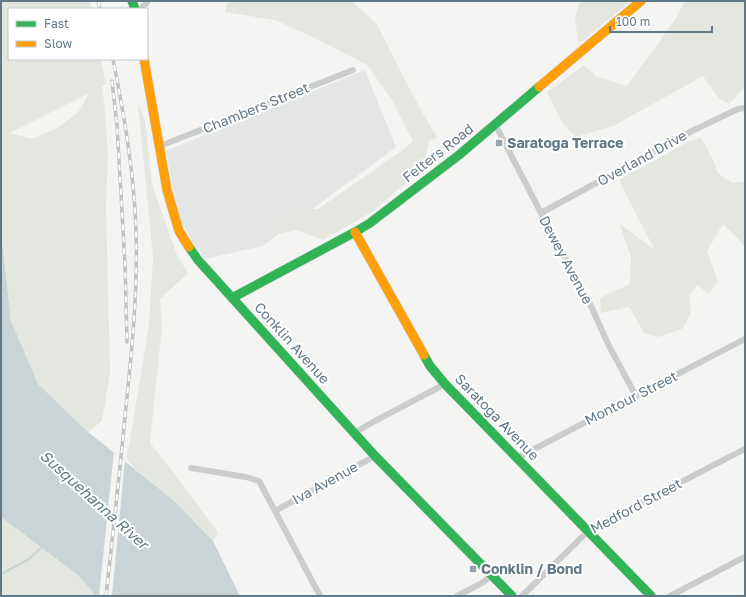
<svg xmlns="http://www.w3.org/2000/svg" width="746" height="597" font-family="'Golos Text',sans-serif">
<style>
.built{fill:#e4e6e5}
.green{fill:#e4e7e0;fill-rule:evenodd}
.water{fill:#cad4d6}
.pier{fill:#f4f4f2}
.lines{fill:none;stroke-linecap:round;stroke-linejoin:round}
.stream{stroke:#cad4d6;stroke-width:2}
.fast-casing{stroke:#d0d2d2;stroke-width:10}
.slow-casing{stroke:#d0d2d2;stroke-width:10}
.street{stroke:#cbcdcd;stroke-width:6}
.fast{stroke:#30b455;stroke-width:9}
.slow{stroke:#ff9f0a;stroke-width:9}
.rail-casing{stroke:#c0c3c3;stroke-width:3.5}
.rail{stroke:#fff;stroke-width:2;stroke-dasharray:6;stroke-linecap:butt}
.poi-dot{fill:#95a3aa;stroke:#fff;stroke-width:1.5}
.labels{text-anchor:middle;stroke-width:4;stroke-linejoin:round;paint-order:stroke}
.street-label{font-size:14px;fill:#627884;stroke:#fff}
.poi-label{font-size:14px;font-weight:bold;fill:#627884;stroke:#fff;text-anchor:start}
.water-label{font-size:15px;font-style:italic;fill:#5e7b82;stroke:#fff}
</style>
<rect width="100%" height="100%" fill="#f4f4f2"/>
<!-- built -->
<path class="built" d="M365 70 396 147 263 246 205 259 192 242 182 223 176 203 166 151Z"/>
<!-- green -->
<path class="green" d="M1 1H90L92 9H9V59H101L106 84 102 86 105 111 108 156 106 204 110 373 102 421 88 432 38 384 11 321 1 231ZM89 93 79 111 59 127 32 139 10 133Z
M228 1H351L376 23 416 101 437 138 429 141 423 168 372 212 323 240 297 230 269 236 264 234 278 219 296 209H318L403 150 413 141 392 100 367 65 315 38 275 20 225 12Z
M580 1H631L581 42H578L575 18Z
M685 1H745V89H743L729 104 719 99 703 76 613 126 576 137 563 124 547 92 584 65 596 76 627 86 675 20Z
M138 102 145 121 152 184 177 255 188 273 160 299 162 326 150 443 190 494 218 533 213 541 172 499 134 468 126 457 130 441 149 324 153 257Z
M701 137 714 162 718 173 732 183 745 182V249L743 244 723 224 707 251 718 282 709 294 697 285 689 295 691 313 682 329 658 337 644 333 629 307 601 313 600 298 630 284 631 257 619 223 654 249 619 180 688 142Z
M1 517 78 575 96 596H1Z"/>
<!-- water -->
<path class="water" d="M1 231 11 321 38 384 88 432 172 499 213 541 240 596H96L78 575 1 517Z"/>
<!-- pier -->
<path class="pier" d="M114 451 125 459 112 596H99Z"/>
<g class="lines">
<!-- stream -->
<path class="stream" d="M1 574 29 559 43 546"/>
<!-- fast casing -->
<g class="fast-casing">
<path id="fast" d="M132 1 135 9
M189 247 198 260 375 456 512 596
M232 298 355 232 370 223 459 155 539 87
M424 355 430 366 445 384 651 596"/>
</g>
<!-- slow casing -->
<g class="slow-casing">
<path id="slow" d="M144 59 167 190 179 231 189 247
M539 87 641 1
M355 232 424 355"/>
</g>
<!-- street -->
<path class="street" d="M141 9 148 1
M495 124 541 213 591 306 609 346 636 396
M160 146 353 70
M541 213 690 132 738 109 745 108
M354 433 375 421 445 384
M517 458 745 339
M191 468 246 477 259 481 275 511 320 596
M275 511 375 456
M457 596 482 583 492 575
M522 596 582 537 594 527 745 449
M670 596 745 557"/>
<!-- fast -->
<use href="#fast" class="fast"/>
<!-- slow -->
<use href="#slow" class="slow"/>
<!-- rail casing -->
<g class="rail-casing">
<path id="rail" d="M98 1 100 9
M112 81 117 125 125 264 127 342
M106 596C113 533 120 470 126 407 132 348 138 289 136 229 134 172 124 115 113 59"/>
</g>
<!-- rail -->
<use href="#rail" class="rail"/>
</g>
<!-- markers -->
<g class="poi-dot">
<rect x="495" y="139" width="8" height="8" rx="2"/>
<rect x="469" y="565" width="8" height="8" rx="2"/>
</g>
<g class="labels">
<!-- street labels -->
<g class="street-label">
<text transform="translate(256 108) rotate(-22)" y="5">Chambers Street</text>
<text transform="translate(438 153) rotate(-38)" y="5">Felters Road</text>
<text transform="translate(642 158) rotate(-29)" y="5">Overland Drive</text>
<text transform="translate(566 260) rotate(62)" y="5">Dewey Avenue</text>
<text transform="translate(292 343) rotate(48)" y="5">Conklin Avenue</text>
<text transform="translate(631 398) rotate(-27)" y="5">Montour Street</text>
<text transform="translate(497 417) rotate(46)" y="5">Saratoga Avenue</text>
<text transform="translate(325 483) rotate(-29)" y="5">Iva Avenue</text>
<text transform="translate(636 506) rotate(-28)" y="5">Medford Street</text>
</g>
<!-- poi labels -->
<g class="poi-label">
<text x="507" y="148">Saratoga Terrace</text>
<text x="481" y="574">Conklin / Bond</text>
</g>
<!-- water labels -->
<g class="water-label">
<text transform="translate(94 500) rotate(42)" y="5">Susquehanna River</text>
</g>
</g>
<!-- border -->
<rect width="746" height="597" fill="none" stroke="#627884" stroke-width="4"/>
<!-- legend -->
<rect x="8" y="8" width="140" height="52" fill="#ffffff" stroke="#c0c9ce"/>
<rect x="16" y="21" width="20" height="6" fill="#30b455" stroke="#c0c9ce"/>
<text x="44" y="28" font-size="12" fill="#627884">Fast</text>
<rect x="16" y="41" width="20" height="6" fill="#ff9f0a" stroke="#c0c9ce"/>
<text x="44" y="48" font-size="12" fill="#627884">Slow</text>
<!-- scale -->
<path d="M610 26v6h102v-6" fill="none" stroke="#627884" stroke-width="2"/>
<text x="616" y="26" font-size="12" fill="#627884" stroke="#ffffff" stroke-width="3" paint-order="stroke">100 m</text>
</svg>
